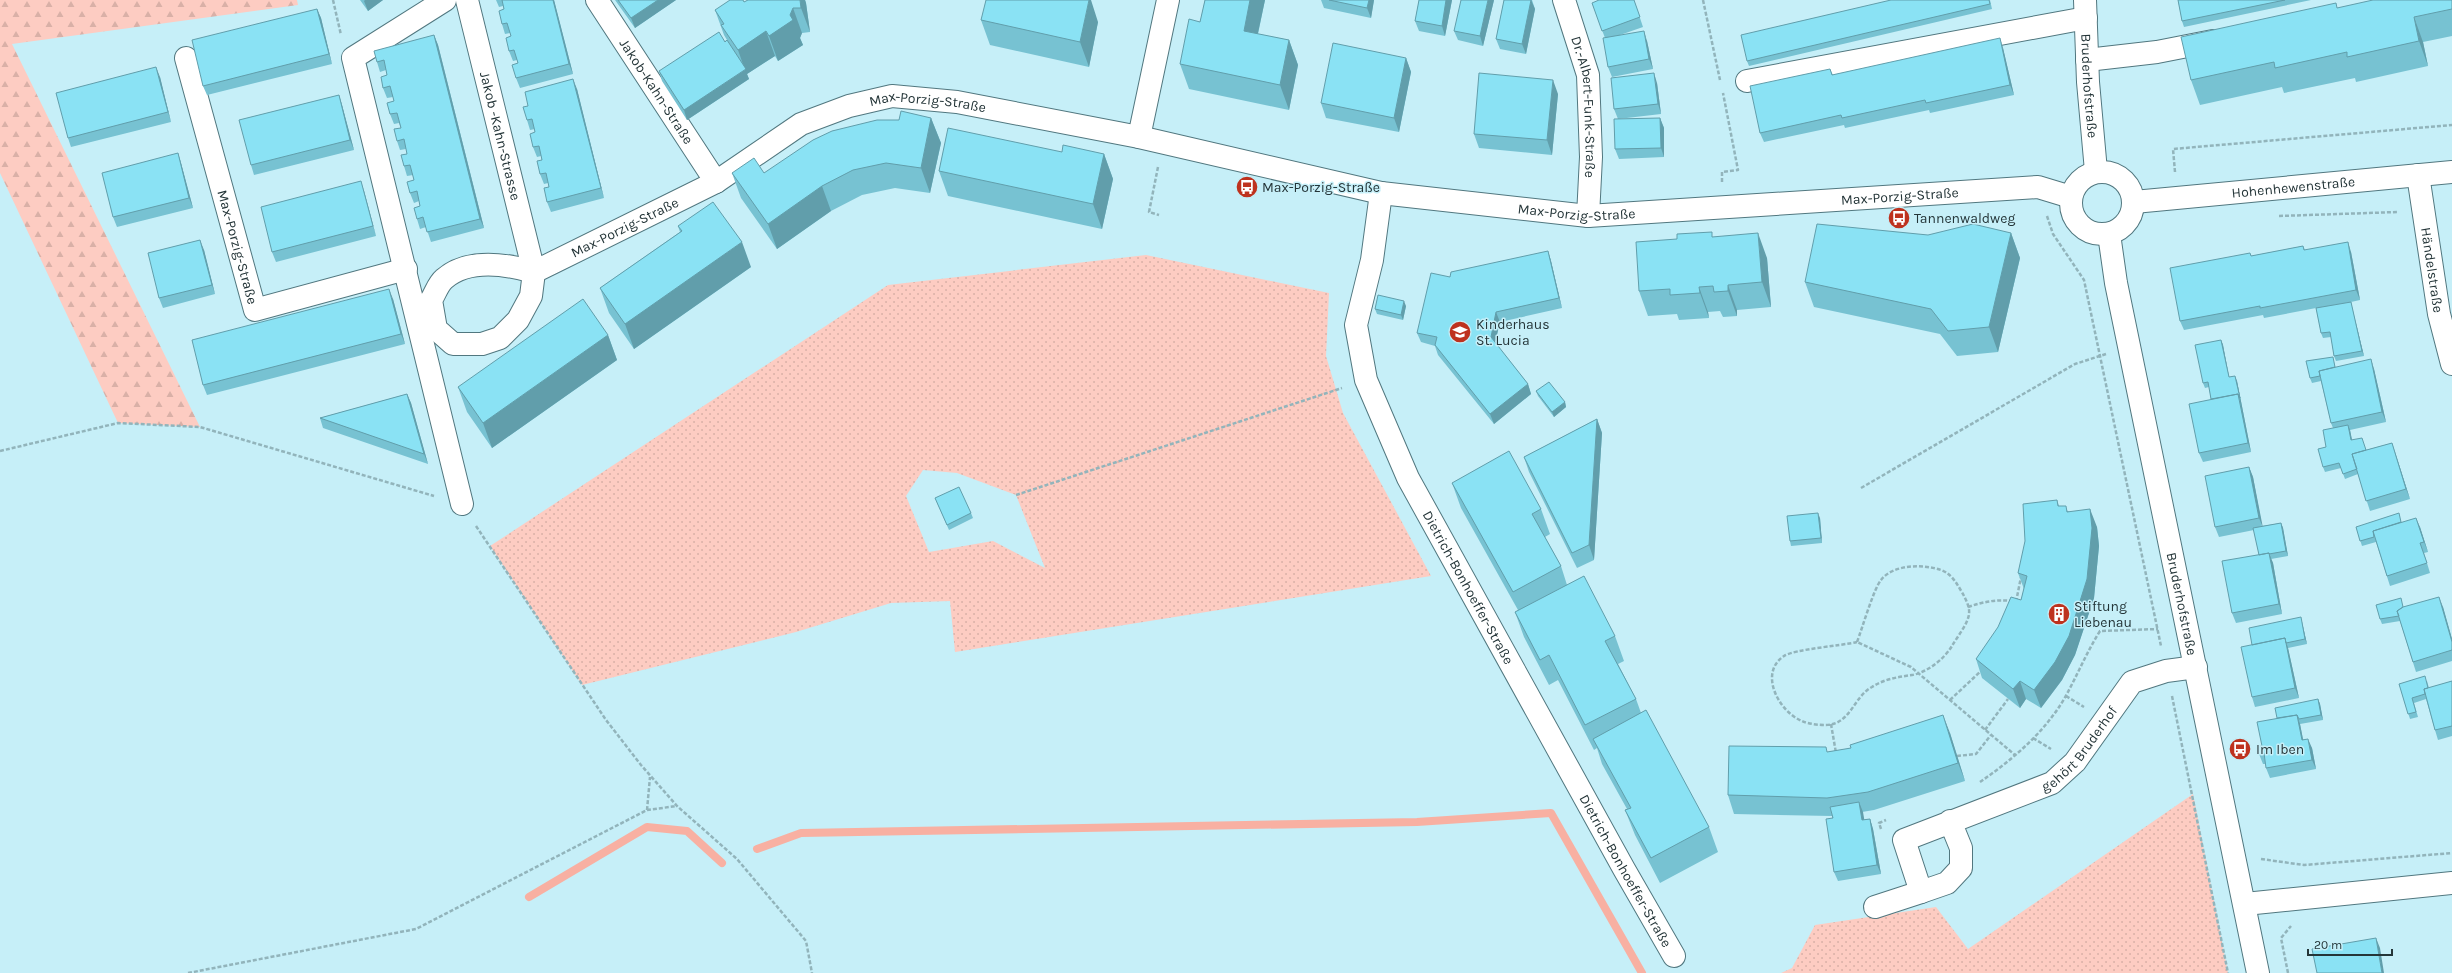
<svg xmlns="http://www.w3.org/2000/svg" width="2452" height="973" font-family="Karla,sans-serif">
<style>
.grass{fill:url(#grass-dots);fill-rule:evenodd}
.forest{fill:url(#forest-firs)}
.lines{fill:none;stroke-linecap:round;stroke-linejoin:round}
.stream{stroke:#f8b0a2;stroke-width:8}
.minor-casing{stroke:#51777f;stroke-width:24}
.path{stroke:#92b4bb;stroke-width:2.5;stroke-dasharray:4 2;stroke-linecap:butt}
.minor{stroke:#fff;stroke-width:22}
.wall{fill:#77c2d2}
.shaded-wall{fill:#619eab}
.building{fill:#8ae2f4;stroke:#619eab}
.labels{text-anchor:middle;stroke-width:3;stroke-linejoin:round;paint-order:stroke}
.street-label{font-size:14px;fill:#243538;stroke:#c6eff8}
.poi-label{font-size:14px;fill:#243538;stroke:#c6eff8;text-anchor:start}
</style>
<defs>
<pattern id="grass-dots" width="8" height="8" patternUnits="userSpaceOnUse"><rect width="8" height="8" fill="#fdccc2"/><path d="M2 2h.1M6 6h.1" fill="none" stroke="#d9b0a7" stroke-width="1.8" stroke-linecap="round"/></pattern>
<pattern id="forest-firs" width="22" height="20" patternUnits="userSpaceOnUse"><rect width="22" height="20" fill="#fdccc2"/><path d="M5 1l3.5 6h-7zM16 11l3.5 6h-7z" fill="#d9b0a7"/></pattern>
</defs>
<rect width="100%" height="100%" fill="#c6eff8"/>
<!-- grass -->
<path class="grass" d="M1146 255 1329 293 1326 356 1343 413 1431 576 955 652 950 601 891 603 796 632 582 685 490 546 888 285ZM923 470 957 473 1016 495 1045 568 993 541 929 552 906 496Z
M2193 794 2228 973H1781L1792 968 1815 925 1936 907 1968 949Z"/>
<!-- forest -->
<path class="forest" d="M0 0H297L298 5 12 44 200 427 118 423 0 173Z"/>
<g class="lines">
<!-- stream -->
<path class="stream" d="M757 849 801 833 1417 822 1551 813 1642 973
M529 897 647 827 687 831 722 863"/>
<!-- minor casing -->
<g class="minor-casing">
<g id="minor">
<path d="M445 0 353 58 462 504"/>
<path id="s1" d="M467 0 534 272 531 296 518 320 500 338 482 344H453L436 329 431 300C435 294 438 284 444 279 468 258 506 264 534 272L716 182 801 124 849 106 892 96 957 102 1139 137 1381 193 1588 216 2038 187 2071 197"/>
<path id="s2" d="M597 0 716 182"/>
<path id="s3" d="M1564 0 1588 75 1591 157 1588 216"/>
<path id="s4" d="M2085 0 2088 82 2096 171"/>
<path id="s5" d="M186 58 255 310 406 269"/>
<path d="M2087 60 2157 52 2213 41"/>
<path d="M1747 81 2086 18"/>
<path d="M1139 137 1168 0"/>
<circle cx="2102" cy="203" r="31"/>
<path id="s6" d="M2418 175 2439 314 2452 364"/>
<path id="s7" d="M1381 193 1372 260 1356 325 1366 380 1408 478 1624 869 1674 956"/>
<path id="s8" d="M2134 202 2452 172"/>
<path id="s9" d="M2109 234 2116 283 2258 973"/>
<path id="s10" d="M1950 821 1961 848V868L1947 883 1921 892 1904 840 2052 783 2075 762 2132 682 2166 671 2196 667"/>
<path d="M2245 904 2452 883"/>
<path d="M1875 907 1921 892"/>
</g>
</g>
<!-- path -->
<path class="path" d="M333 0 341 35
M1703 0 1720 80
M1158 167 1149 212 1159 215
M2175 172 2173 149 2452 125
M1722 182V172L1738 170 1723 93
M2047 216 2053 234 2084 280 2161 646
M2279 216 2398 212
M0 451 118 423 200 427 434 496
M1861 488 2075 364 2106 354
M1016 495 1342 388
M476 526 606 720 641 765 677 806 737 859 806 941 812 973
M2016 602 2021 577
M1968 607C1983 602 1996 599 2012 601
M1857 642C1840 646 1795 649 1784 656 1758 673 1779 712 1802 721 1808 724 1819 725 1825 725 1851 725 1853 697 1872 687 1884 679 1898 677 1912 675 1928 672 1944 659 1952 646 1957 637 1968 624 1969 614 1970 607 1966 600 1963 594 1957 584 1952 574 1941 570 1924 564 1893 564 1881 580 1874 588 1862 629 1857 642L1911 667 2015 755
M2066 696 2084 707
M2172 696 2228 973
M1950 700 1982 670
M1831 724 1836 753
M1985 730 2008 699
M2033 738 2051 749
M1957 756 1976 754 1991 735
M1980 782C2015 758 2051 727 2070 688 2080 669 2088 650 2100 631L2158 629
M647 810 650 777
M1881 829 1879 823 1886 820
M2261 859 2304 865 2452 853
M188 973 416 929 647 810 677 806
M2288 973 2281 938 2291 926"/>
<!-- minor -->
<use href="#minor" class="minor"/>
</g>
<!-- wall -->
<path class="wall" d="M360 0H383L368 11Z
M496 0H554L573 74 520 88 516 78 518 63 517 60 513 61 509 51 511 36 510 33 505 34 502 24 504 9 503 6 499 7Z
M615 0H676L635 28Z
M748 0H805L806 3 810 32 802 33 800 38 803 45 778 61 775 56 747 74 749 79 687 120 662 81 659 71 727 40 724 35 715 10 744 2Z
M1205 0H1265L1258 34 1289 40 1298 65 1289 110 1189 89 1180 64 1200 22Z
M1321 0H1374L1371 18 1324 8Z
M1419 0H1452L1445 36 1419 31 1415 21Z
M1494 0 1483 46 1458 40 1454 31Z
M1504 0H1532L1535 9 1526 54 1500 49 1496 39Z
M1634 0 1643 27 1620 35 1647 41 1653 69 1612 77 1608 67 1605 38 1592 3Z
M1990 0 1992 9 1749 66 1747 61Z
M2178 0H2311L2184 27 2182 21Z
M2452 0V36L2423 42 2428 66 2356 82 2355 78 2284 93 2282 87 2200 105 2191 80 2338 8Z
M317 9 321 18 332 64 207 95 203 86Z
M981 20 1098 22 1089 67 990 45Z
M434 35 438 45 484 228 431 242 426 227 420 229 417 219 420 206 419 201 414 203 410 193 414 180 413 175 407 176 404 166 407 154 406 149 400 150 397 141 401 128 399 123 394 124 390 114 394 101 393 97 387 98 383 88 387 75 386 70 380 72 377 62Z
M2003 48 2014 95 1930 113 1929 110 1845 128 1844 125 1764 142 1760 133 1830 69 1833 75Z
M1406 58 1411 72 1399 132 1326 118 1321 103Z
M160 77 171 122 71 147 68 138Z
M1657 83 1661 114 1618 119 1614 109Z
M577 89 604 198 551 212 547 202 549 187 548 183 544 184 540 174 542 160 541 156 537 157 533 147 535 132V129L530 130 527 120 528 106Z
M1558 94 1552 155 1479 148 1474 134Z
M339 95 342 105 354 150 254 175 251 165Z
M931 118 941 143 930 193 895 188 862 195 831 211 777 249 741 198 732 173H764L899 120Z
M1660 118 1664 128V157L1619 159 1615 149Z
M1062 152 1104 154 1113 179 1102 229 948 196 939 171Z
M178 153 181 163 193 208 117 227 113 217Z
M364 191 376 236 276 262 272 252Z
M678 226 751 267 634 349 609 313 600 288 680 232Z
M2011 233 2020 258 1998 352 1957 356 1940 334 1814 307 1805 282 1928 235Z
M1713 237 1767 258 1771 307 1737 310V316L1723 317 1720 311 1708 312 1709 318 1679 320 1677 314 1648 316 1639 291Z
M2303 246 2305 250 2351 252 2360 300 2351 302 2352 307 2364 356 2336 361 2334 356 2331 337 2323 338 2321 333 2316 308 2264 318 2263 315 2184 330 2180 321 2251 256Z
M204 250 215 294 163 308 159 298Z
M1548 251 1551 261 1562 308 1500 322 1495 343 1528 384 1531 394 1494 424 1438 355 1435 346 1421 342 1417 333Z
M393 299 405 344 207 395 203 385Z
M1406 306 1403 320 1377 314 1375 309Z
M608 335 617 360 492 448 467 412 458 387Z
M2221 340 2223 345 2229 377 2237 381 2251 452 2203 462 2199 453 2211 399 2209 387 2205 388 2203 383Z
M2334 362 2335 367 2374 369 2386 422 2350 430 2352 440 2366 450 2392 443 2410 499 2370 511 2358 474 2345 479 2341 468 2325 472 2323 467 2326 447 2333 428 2331 423 2321 381 2312 383 2310 378Z
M1536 391 1565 402 1566 407 1554 417 1538 396Z
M407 394 411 403 428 464 323 428 320 418Z
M1597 419 1602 433 1594 560 1577 568 1529 472 1524 457Z
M2249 467 2253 477 2262 526 2281 523 2283 528 2288 556 2271 559 2273 563 2282 614 2236 623 2232 613 2259 555 2254 530 2219 537 2215 527Z
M1452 483 1541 509 1550 534 1545 537 1561 566 1567 585 1615 636 1624 661 1618 664 1636 699 1641 713 1709 827 1718 852 1660 883 1635 835 1625 810 1627 809 1602 764 1597 748 1594 750 1558 680 1549 685 1524 637 1515 612 1518 610 1461 508Z
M935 498 971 513 973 518 949 530Z
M2057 500 2059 506 2068 511 2097 527 2099 546 2094 598 2075 655 2062 680 2041 708 2026 699 2020 708 1982 678 1976 659 2021 600 2024 589 2018 573Z
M1820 518 1822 543 1791 546 1790 541Z
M2402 522 2420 527 2428 552 2424 553 2430 573 2390 586 2376 542 2362 546 2356 527Z
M2404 607H2443L2452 639V661L2416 672 2400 621 2382 624 2380 619Z
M2302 622 2307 644 2288 648 2299 698 2255 707 2252 697V645Z
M2427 681 2429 688 2452 681V736L2438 740 2435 730 2426 699 2414 703 2418 717 2410 719 2399 684Z
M2318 699 2320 704 2323 720 2300 724 2303 739 2312 748 2316 769 2270 778 2266 768V764H2263L2259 754 2262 746 2277 718Z
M1950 733 1965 781 1874 810 1862 812 1864 820 1870 819 1873 829 1881 874 1838 881 1834 872 1832 816 1734 814 1728 795 1828 752Z"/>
<!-- shaded-wall -->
<path class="shaded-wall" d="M365 0H383L368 11 364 1Z
M553 0H554L573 74 569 64Z
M658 0H676L635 28 631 18Z
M800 0H805L806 3 810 32 801 8Z
M1089 0H1091L1098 22 1089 67 1080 42Z
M1250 0H1265L1253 56 1244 31Z
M1369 0H1374L1371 18 1367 8Z
M1446 0H1452L1445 36 1442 26Z
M1488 0H1494L1483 46 1480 36Z
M1531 0 1535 9 1526 54 1522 44Z
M793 8 802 33 800 38 803 45 778 61 769 36 790 15Z
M317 9 321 18 332 64 329 54Z
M2414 17 2423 42 2428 66 2419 41Z
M766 31 775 56 747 74 749 79 687 120 684 110 745 70 738 50Z
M1644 31 1647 41 1653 69 1649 59Z
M434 35 438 45 484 228 480 219Z
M2000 38 2003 48 2014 95 2010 85Z
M1289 40 1298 65 1289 110 1280 85Z
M1406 58 1411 72 1399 132 1394 118Z
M156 67 160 77 171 122 168 112Z
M1654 73 1657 83 1661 114 1658 104Z
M573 79 577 89 604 198 601 188Z
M1553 80 1558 94 1552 155 1547 140Z
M339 95 342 105 354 150 350 140Z
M931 118 941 143 930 193 921 168Z
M1660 118 1664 128V157L1661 148Z
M178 153 181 163 193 208 189 198Z
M1104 154 1113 179 1102 229 1093 204Z
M361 181 364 191 376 236 373 226Z
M822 186 831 211 777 249 768 224Z
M1758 233 1767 258 1771 307 1762 282Z
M2011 233 2020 258 1998 352 1989 327Z
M200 240 204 250 215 294 212 285Z
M742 242 751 267 634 349 625 324Z
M2348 242 2351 252 2360 300 2356 290Z
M1548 251 1551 261 1562 308 1559 298Z
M1728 285 1737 310V316L1728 291Z
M1699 287 1708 312 1709 318 1700 293Z
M389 289 393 299 405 344 401 334Z
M1404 301 1406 306 1403 320 1401 315Z
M2351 302 2352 307 2364 356 2362 351Z
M1496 312 1500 322 1494 347 1491 337Z
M608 335 617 360 492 448 483 423Z
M2221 340 2223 345 2230 382 2229 377Z
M2371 359 2374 369 2386 422 2382 412Z
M2235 376 2237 381 2251 452 2248 443Z
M1528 384 1531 394 1494 424 1490 414Z
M407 394 411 403 428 464 424 454Z
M1565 402 1566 407 1554 417 1552 412Z
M1597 419 1602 433 1594 560 1589 545Z
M2348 425 2350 430 2353 445 2351 440Z
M2392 443 2395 452 2410 499 2406 489Z
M2249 467 2253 477 2263 528 2259 518Z
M2090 509 2097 527 2099 546 2094 598 2075 655 2062 680 2041 708 2034 690Z
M1818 513 1820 518 1822 543 1821 538Z
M2416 518 2420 527 2428 552 2424 542Z
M2281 523 2283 528 2288 556 2286 551Z
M2269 553 2273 563 2282 614 2279 604Z
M2439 597 2443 607 2452 639V642Z
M2301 617 2302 622 2307 644 2305 639Z
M2285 638 2288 648 2299 698 2295 688Z
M2020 681 2026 699 2020 708 2013 689Z
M2318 699 2320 704 2323 720 2321 715Z
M1943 715 1950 733 1965 781 1958 763Z
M2297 715 2300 724 2305 750 2302 740Z
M2308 739 2312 748 2316 769 2312 760Z
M1859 802 1863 812 1866 830 1862 820Z
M1870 819 1873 829 1881 874 1877 865Z
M2376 938 2380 948 2384 973H2382Z"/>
<!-- building -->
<path class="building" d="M502 0H553L569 64 516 78 512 65 518 63 514 50 509 51 506 38 511 36 507 23 502 24 499 11 504 9Z
M618 0H658L631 18Z
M730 0H743L744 2 748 0H800L801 8H793L790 15 793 20 769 36 766 31 738 50 721 25 724 24 715 10Z
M986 0H1089L1080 42 981 20Z
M1205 0H1250L1244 31 1289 40 1280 85 1180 64 1189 19 1200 22Z
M1329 0H1369L1367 8Z
M1419 0H1446L1442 26 1415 21Z
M1461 0H1488L1480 36 1454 31Z
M1504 0H1531L1522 44 1496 39Z
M1599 0H1634L1640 17 1602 31 1592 3Z
M1891 0H1989L1990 4 1747 61 1741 35Z
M2178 0H2285L2182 21Z
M2373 0H2452V9L2414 17 2419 41 2347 57V52L2275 68 2274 62 2191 80 2181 37 2336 3 2337 8Z
M317 9 329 54 203 86 192 40Z
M1644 31 1649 59 1608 67 1603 38Z
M719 32 725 42 727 40 746 69 684 110 659 71Z
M434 35 480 219 427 232 423 217 417 219 414 208 420 206 417 191 410 193 407 182 414 180 410 165 404 166 401 155 407 154 404 139 397 141 394 129 401 128 397 113 390 114 387 103 394 101 390 86 383 88 381 77 387 75 384 60 377 62 374 51Z
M2000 38 2010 85 1926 103 1925 100 1842 118 1841 115 1760 133 1750 86 1830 69 1832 75Z
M1333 43 1406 58 1394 118 1321 103Z
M156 67 168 112 68 138 56 93Z
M1479 73 1553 80 1547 140 1474 134Z
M1654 73 1658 104 1614 109 1611 78Z
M573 79 601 188 547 202 544 188 549 187 546 173 540 174 537 161 542 160 539 146 533 147 530 134 535 132 532 119 527 120 523 107 528 106 525 92Z
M339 95 350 140 251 165 239 120Z
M901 111 931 118 921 168 886 163 853 170 822 186 768 224 732 173 754 158 764 173 813 140 832 131 877 120H899Z
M1660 118 1661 148 1615 149 1614 119Z
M948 128 1062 152 1063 145 1104 154 1093 204 939 171Z
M178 153 189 198 113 217 102 173Z
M361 181 373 226 272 252 261 207Z
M713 202 742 242 625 324 600 288 682 231 678 226Z
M1817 224 1928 235 1973 224 2011 233 1989 327 1948 331 1931 309 1805 282Z
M1712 232V237L1758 233 1762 282 1728 285V291L1714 292 1713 286 1699 287 1700 293 1670 295V289L1639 291 1636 242 1677 239V234Z
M200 240 212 285 159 298 148 253Z
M2348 242 2356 290 2260 308V306L2180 321 2170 268 2250 253 2251 256 2303 246 2304 250Z
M1548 251 1559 298 1496 312 1491 337 1528 384 1490 414 1435 345 1437 337 1417 333 1431 273 1450 277 1451 272Z
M389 289 401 334 203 385 192 340Z
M1378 295 1404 301 1401 315 1375 309Z
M583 299 608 335 483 423 458 387Z
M2351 302 2362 351 2334 356 2330 332 2321 333 2316 308Z
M2221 340 2229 377 2235 376 2240 398 2238 394 2211 399 2208 382 2203 383 2195 345Z
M2333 357 2335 367 2319 371 2320 376 2310 378 2306 361Z
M2371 359 2382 412 2331 423 2319 371Z
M1549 382 1565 402 1552 412 1536 391Z
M407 394 424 454 320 418Z
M2238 394 2248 443 2199 453 2189 404Z
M1597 419 1589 545 1572 553 1524 457Z
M2348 425 2351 440 2362 438 2366 450 2352 454 2357 469 2343 474 2339 463 2323 467 2318 449 2326 447 2323 430Z
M2392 443 2406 489 2366 501 2352 454Z
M1509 451 1541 509 1532 514 1561 566 1513 592 1452 483Z
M2249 467 2259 518 2215 527 2205 476Z
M959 487 971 513 947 525 935 498Z
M2057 500 2058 506H2066L2067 512 2090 509 2092 528 2087 579 2069 636 2055 662 2034 690 2020 681 2013 689 1976 659 1998 627 2011 597 2021 600 2027 576 2018 573 2025 541 2023 504Z
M1818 513 1821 538 1790 541 1787 516Z
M2399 513 2401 522 2373 531 2374 537 2360 541 2356 527Z
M2416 518 2424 542 2420 543 2427 563 2387 576 2373 531Z
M2281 523 2286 551 2269 554V553L2259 555 2253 528Z
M2269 553 2279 604 2232 613 2222 561Z
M1584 576 1615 636 1605 641 1636 699 1585 725 1549 655 1540 660 1515 612Z
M2439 597 2452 642V650L2413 662 2397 611 2403 607Z
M2401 598 2403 607 2397 611 2399 616 2380 619 2376 605Z
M2301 617 2305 639 2286 643 2285 638 2252 645 2249 628Z
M2285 638 2295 688 2252 697 2241 647Z
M2425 676 2428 688 2424 689 2425 694 2412 698 2416 712 2408 714 2399 684Z
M2452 681V726L2435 730 2424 689Z
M2318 699 2321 715 2299 719 2297 715 2277 718 2275 708Z
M1646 710 1709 827 1651 858 1625 810 1631 808 1593 739Z
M1943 715 1958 763 1868 792 1827 798 1728 795 1729 746 1826 747 1827 752 1851 748 1850 745Z
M2297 715 2302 740 2308 739 2312 760 2266 768 2264 753 2259 754 2258 747 2262 746 2257 722Z
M1859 802 1862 820 1870 819 1877 865 1834 872 1826 819 1833 818 1830 807Z
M2376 938 2382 973H2317L2312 949Z"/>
<!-- icons -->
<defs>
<g id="bus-disc" transform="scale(1.15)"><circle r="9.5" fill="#be321e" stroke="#c6eff8"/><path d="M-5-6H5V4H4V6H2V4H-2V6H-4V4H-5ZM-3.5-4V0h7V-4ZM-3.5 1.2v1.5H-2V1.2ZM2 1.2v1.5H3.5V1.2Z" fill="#fff"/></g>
<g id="school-disc" transform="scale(1.15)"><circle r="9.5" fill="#be321e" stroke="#c6eff8"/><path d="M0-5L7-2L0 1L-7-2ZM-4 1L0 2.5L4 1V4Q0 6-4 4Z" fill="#fff"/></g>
<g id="building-disc" transform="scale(1.15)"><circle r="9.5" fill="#be321e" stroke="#c6eff8"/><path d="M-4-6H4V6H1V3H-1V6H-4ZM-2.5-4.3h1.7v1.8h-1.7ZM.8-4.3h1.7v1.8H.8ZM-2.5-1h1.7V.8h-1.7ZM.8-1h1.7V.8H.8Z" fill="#fff"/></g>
</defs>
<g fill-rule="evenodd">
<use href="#bus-disc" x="1247" y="187"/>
<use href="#bus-disc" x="1899" y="218"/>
<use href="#school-disc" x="1460" y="332"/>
<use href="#building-disc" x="2059" y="614"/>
<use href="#bus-disc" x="2240" y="749"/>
</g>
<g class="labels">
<!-- street labels -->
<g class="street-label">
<text dy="5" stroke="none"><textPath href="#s4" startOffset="86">Bruderhofstraße</textPath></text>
<text dy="5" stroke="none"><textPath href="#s2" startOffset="109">Jakob-Kahn-Straße</textPath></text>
<text dy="5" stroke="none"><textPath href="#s1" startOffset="1013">Max-Porzig-Straße</textPath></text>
<text dy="5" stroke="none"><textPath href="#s3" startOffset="110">Dr.-Albert-Funk-Straße</textPath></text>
<text dy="5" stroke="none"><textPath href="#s1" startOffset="140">Jakob -Kahn-Strasse</textPath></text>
<text dy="5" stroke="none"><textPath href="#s8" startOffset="160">Hohenhewenstraße</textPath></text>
<text dy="5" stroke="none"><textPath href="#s1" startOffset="1997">Max-Porzig-Straße</textPath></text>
<text dy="5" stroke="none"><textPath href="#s1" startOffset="1673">Max-Porzig-Straße</textPath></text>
<text dy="5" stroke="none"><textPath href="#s1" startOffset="677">Max-Porzig-Straße</textPath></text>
<text dy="5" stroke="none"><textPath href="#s5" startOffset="196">Max-Porzig-Straße</textPath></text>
<text dy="5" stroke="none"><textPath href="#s6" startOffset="96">Händelstraße</textPath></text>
<text dy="5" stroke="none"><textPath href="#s7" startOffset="422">Dietrich-Bonhoeffer-Straße</textPath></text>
<text dy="5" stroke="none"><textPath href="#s9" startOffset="377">Bruderhofstraße</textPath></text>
<text dy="5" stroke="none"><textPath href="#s10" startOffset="354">gehört Bruderhof</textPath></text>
<text dy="5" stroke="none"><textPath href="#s7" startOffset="746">Dietrich-Bonhoeffer-Straße</textPath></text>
</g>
<!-- poi labels -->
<g class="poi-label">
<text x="1262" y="192">Max-Porzig-Straße</text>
<text x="1914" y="223">Tannenwaldweg</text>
<text x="1476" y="329">Kinderhaus<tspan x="1476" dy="16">St. Lucia</tspan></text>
<text x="2074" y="611">Stiftung<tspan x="2074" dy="16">Liebenau</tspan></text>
<text x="2256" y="754">Im Iben</text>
</g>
</g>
<!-- scale -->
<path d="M2308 949v6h84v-6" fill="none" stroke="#243538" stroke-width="2"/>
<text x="2314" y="949" font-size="12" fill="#243538" stroke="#c6eff8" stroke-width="3" paint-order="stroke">20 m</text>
</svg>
